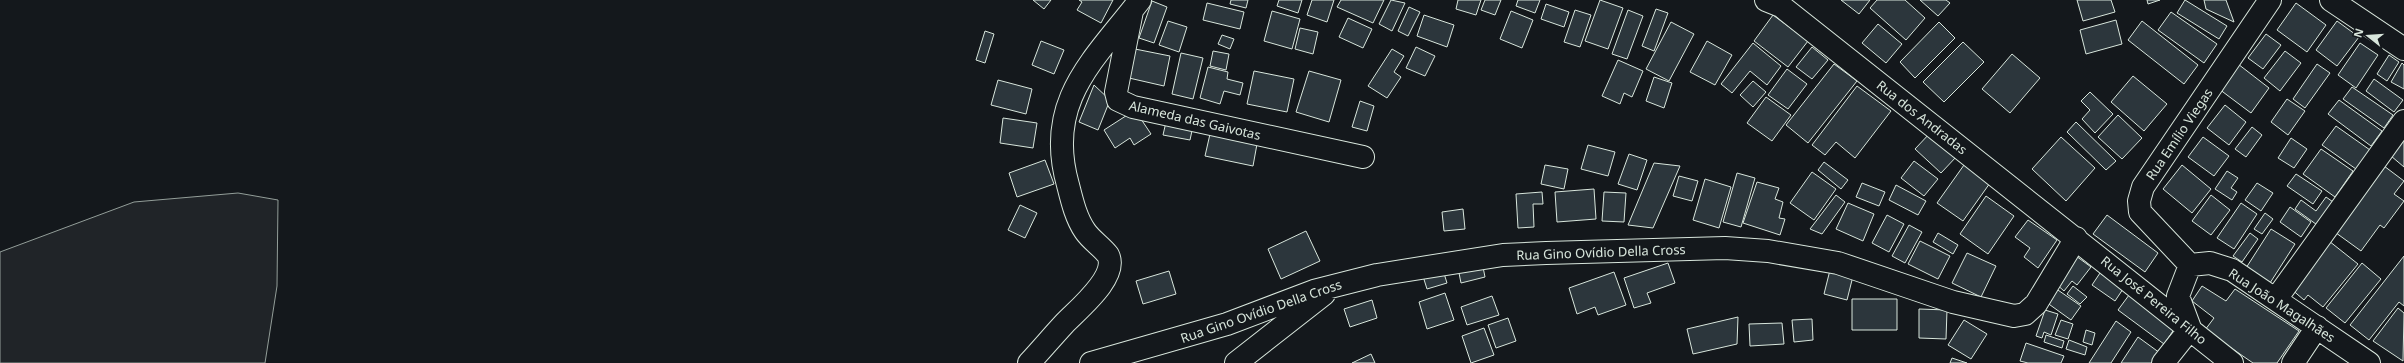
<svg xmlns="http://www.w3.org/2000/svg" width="2404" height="363" font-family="'Noto Sans',sans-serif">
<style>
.green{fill:#202428;stroke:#939e99}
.building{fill:#2c363c;stroke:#d8e6dc}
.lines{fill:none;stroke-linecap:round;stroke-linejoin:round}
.minor-casing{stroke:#d8e6dc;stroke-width:24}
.minor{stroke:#14181c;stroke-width:22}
.labels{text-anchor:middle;stroke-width:3;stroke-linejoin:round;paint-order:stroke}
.street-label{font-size:13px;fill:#d8e6dc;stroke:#14181c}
</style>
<rect width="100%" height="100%" fill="#14181c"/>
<!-- green -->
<path class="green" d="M238 193 278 200 277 286 265 363H0V252L134 202Z"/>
<!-- building -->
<path class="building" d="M1033 0H1051L1044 9Z
M1079 0H1113L1101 23 1077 10 1082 2Z
M1231 0H1248L1246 8 1230 4Z
M1279 0H1302L1298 13 1277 6Z
M1312 0H1334L1327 22 1307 15Z
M1341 0H1384L1373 23 1337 7Z
M1391 0 1405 3 1392 31 1379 24Z
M1458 0H1481L1476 15 1456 9Z
M1485 0H1501L1495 15 1481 10Z
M1518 0H1540L1535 13 1516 6Z
M1600 0 1623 8 1608 49 1585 41Z
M1841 0H1870L1859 14Z
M1877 0H1905L1925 18 1906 40 1870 8Z
M1920 0H1946L1950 3 1938 16Z
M2077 0H2111L2115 12 2083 21Z
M2147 0H2160L2148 4Z
M2185 0 2227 26 2219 39 2177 13Z
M2204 0H2226L2234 22 2206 9Z
M1152 1 1167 7 1154 43 1139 38Z
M1207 3 1244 12 1240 29 1203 20Z
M2296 3 2326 25 2307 52 2277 30Z
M1546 4 1569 12 1564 27 1541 19Z
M1409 7 1420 12 1408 36 1398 31Z
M1656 9 1668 13 1654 51 1642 46Z
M1575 10 1591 15 1580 47 1564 42Z
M1628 10 1643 16 1627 59 1612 54Z
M1272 11 1300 19 1292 49 1264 41Z
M1511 11 1533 20 1522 48 1500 39Z
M2171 12 2217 44 2204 63 2158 30Z
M1424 15 1454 25 1447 47 1417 36Z
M1773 15 1808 41 1788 67 1754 41Z
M1348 18 1372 29 1363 48 1339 37Z
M2116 20 2122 44 2086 54 2080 30Z
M1168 21 1187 27 1179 52 1159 45Z
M2142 21 2198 65 2184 84 2128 40Z
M2337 21 2359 37 2337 66 2316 50Z
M1671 22 1694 34 1669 81 1646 69Z
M1939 22 1955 38 1915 78 1900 62Z
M1878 24 1902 44 1886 63 1862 43Z
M1300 28 1318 32 1313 54 1295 49Z
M985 31 994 34 985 63 976 60Z
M2266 34 2281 45 2263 69 2248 58Z
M1222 35 1234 39 1230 49 1218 44Z
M1041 41 1064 50 1054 74 1032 65Z
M1707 41 1732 55 1715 85 1690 72Z
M1963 42 1984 62 1944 102 1923 82Z
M1753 43 1781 66 1767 85 1750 71 1732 93 1721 84Z
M2360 43 2378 55 2356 88 2338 75Z
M1416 47 1435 56 1425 76 1406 68Z
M1812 47 1828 60 1812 79 1796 67Z
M1135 49 1170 56 1164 86 1129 78Z
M1392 49 1404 56 1394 72 1401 77 1387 98 1368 86Z
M1213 51 1229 54 1226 70 1210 66Z
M2285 51 2301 63 2280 91 2264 78Z
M1181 53 1203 58 1193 99 1172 94Z
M2012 54 2040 78 2010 113 1982 89Z
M2389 55 2399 62 2387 81 2377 74Z
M1618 60 1643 71 1632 97 1624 93 1620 104 1602 96Z
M2402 63 2404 65V89L2391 82Z
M1834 64 1857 81 1808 143 1786 125Z
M2238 64 2269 88 2251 113 2219 89Z
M2317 64 2330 73 2305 108 2293 99Z
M1208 67 1228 72 1227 79 1243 83 1240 95 1224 91 1220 104 1200 98Z
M1787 69 1807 84 1788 109 1768 95Z
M1254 71 1294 79 1287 112 1247 104Z
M1309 71 1341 80 1329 122 1296 112Z
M2133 76 2167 104 2144 131 2111 102Z
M1654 77 1672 83 1664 108 1646 101Z
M2374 79 2403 100 2394 112 2366 91Z
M998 80 1032 89 1026 114 991 105Z
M1753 81 1766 92 1753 107 1740 95Z
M1094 85 1110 100 1098 130 1079 122Z
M1857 86 1891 111 1855 158 1836 142 1825 155 1812 145Z
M2352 87 2393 115 2384 128 2343 99Z
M2090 92 2113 114 2095 133 2082 119 2090 110 2081 101Z
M1766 97 1791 115 1772 141 1747 123Z
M2287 99 2305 111 2288 135 2271 122Z
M2339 100 2382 131 2371 146 2328 114Z
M1360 101 1374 106 1367 131 1352 127Z
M2225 105 2246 122 2229 145 2207 128Z
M1135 110 1151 134 1134 145 1130 138 1115 148 1104 130Z
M2118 115 2142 138 2122 159 2098 137Z
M1003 118 1037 123 1033 148 1000 143Z
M1166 122 1193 126 1190 140 1163 135Z
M2076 122 2116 161 2106 170 2067 132Z
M2336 126 2370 150 2356 169 2322 145Z
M2252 127 2262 135 2246 157 2235 149Z
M1931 132 1957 156 1941 173 1915 149Z
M1210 134 1257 144 1253 166 1205 156Z
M2061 137 2095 168 2066 201 2032 169Z
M2203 137 2229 156 2214 176 2188 157Z
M2291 138 2307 149 2294 168 2278 158Z
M2404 139V167L2391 156Z
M1588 145 1615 152 1608 176 1581 169Z
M2321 149 2353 171 2335 197 2303 174Z
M1629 154 1647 160 1637 190 1618 184Z
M1045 160 1054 184 1017 197 1009 173Z
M1914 161 1938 179 1924 196 1901 178Z
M1824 162 1848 180 1841 189 1818 170Z
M1654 163 1680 166 1653 228 1628 225Z
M2380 163 2404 181 2394 194 2404 201 2384 228 2380 225 2361 251 2332 230Z
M1545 165 1568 169 1564 189 1541 184Z
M1964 165 1990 183 1963 221 1937 203Z
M2182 165 2211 189 2192 213 2163 189Z
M2227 171 2238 178 2231 188 2237 192 2232 200 2215 189Z
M1812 172 1836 189 1814 220 1790 203Z
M1737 173 1755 178 1741 227 1723 222Z
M2296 174 2322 191 2313 204 2287 186Z
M1679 176 1698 181 1692 201 1673 196Z
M1705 179 1731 187 1719 228 1693 220Z
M1757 182 1779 188 1775 199 1783 202 1779 218 1785 219 1780 235 1743 223Z
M1862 183 1885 192 1879 206 1856 197Z
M2257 183 2273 193 2261 211 2245 200Z
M1896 185 1926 201 1918 215 1889 200Z
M1594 189 1596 219 1557 222 1555 192Z
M1542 192 1543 204H1533L1534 227 1518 228 1516 194Z
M1604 192 1626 193 1624 222 1602 221Z
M1836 195 1845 202 1822 234 1810 229Z
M2211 195 2230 210 2211 235 2192 221Z
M1986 196 2014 216 1988 254 1960 234Z
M2326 197 2336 204 2320 227 2295 209 2301 200 2316 211Z
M1848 203 1874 214 1863 241 1836 229Z
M2241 203 2257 214 2234 249 2217 238Z
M1020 205 1037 213 1025 238 1008 230Z
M2290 207 2311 222 2301 237 2280 222Z
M1463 209 1465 229 1444 231 1442 212Z
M2265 213 2273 219 2262 234 2254 229Z
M1887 215 1904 224 1889 252 1872 243Z
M2107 215 2158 253 2145 272 2093 234Z
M2028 220 2057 240 2038 268 2024 257 2030 248 2015 237Z
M1909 225 1922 232 1905 263 1892 256Z
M2271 229 2295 244 2270 283 2246 268Z
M1306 231 1320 261 1281 279 1268 249Z
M1938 233 1958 245 1953 254 1933 242Z
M2250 233 2258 239 2242 262 2233 256Z
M1920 241 1950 256 1938 279 1908 264Z
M2329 241 2358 264 2323 307 2308 295 2304 300 2290 288Z
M1967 253 1996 266 1981 297 1952 283Z
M2076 256 2091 267 2077 285 2072 281 2064 291 2055 283Z
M2404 256V306L2399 302 2369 340 2350 325Z
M1482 262 1485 277 1461 283 1458 268Z
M1668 263 1675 283 1647 293 1651 303 1634 308 1624 278Z
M2362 263 2381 279 2345 323 2326 308Z
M1442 267 1447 283 1427 289 1422 273Z
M1830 270 1853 276 1847 300 1824 294Z
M1169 271 1176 294 1143 304 1136 281Z
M1614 272 1626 305 1598 315 1595 307 1577 314 1569 288Z
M2100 273 2123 289 2115 301 2092 285Z
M2073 286 2087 297 2080 304 2067 294Z
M2202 286 2226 301 2235 289 2299 331 2277 363H2253L2205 330 2214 318 2192 301Z
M2055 288 2081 306 2071 320 2046 302Z
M2132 291 2177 325 2164 344 2118 310Z
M1445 293 1454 320 1427 329 1419 302Z
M1492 296 1499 315 1467 325 1461 307Z
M1852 299H1897V330H1852Z
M1372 300 1377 318 1350 327 1344 309Z
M2398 308 2404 313 2403 361 2373 341Z
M1919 309 1947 310 1946 339 1919 338Z
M2045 310 2058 314 2051 335 2044 332 2042 338 2036 336Z
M1738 317 1737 344 1693 354 1687 329Z
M1508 318 1516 341 1496 348 1488 325Z
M1812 319 1813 340 1794 342 1792 320Z
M1964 320 1987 334 1971 359 1948 345Z
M2061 320 2073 324 2068 339 2055 335Z
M2116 321 2131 332 2111 363H2089Z
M1782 323 1784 344 1750 346 1749 324Z
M1484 328 1494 355 1471 363 1462 336Z
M2086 330 2095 333 2092 345 2083 342Z
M2046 335 2064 341 2062 348 2044 342Z
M2138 337 2160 353 2152 363H2121Z
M2069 340 2087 347 2085 355 2066 349Z
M2026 343 2064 356 2061 363H2028L2020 361Z
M1371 354 1375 363H1352Z
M1952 358 1967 363H1950Z"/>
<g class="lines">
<!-- minor casing -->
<g class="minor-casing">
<path id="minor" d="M1766 0 1781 6 2232 363
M2331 0 2404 49
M1132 11 1116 92 1118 100 1133 107 1363 157
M2190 265 2140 212 2139 201 2143 187 2270 0
M2190 265 2210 263 2232 270 2369 363
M2190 265 2178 296 2190 328
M2276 299 2404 121
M1029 363C1041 350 1052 337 1064 324 1077 310 1119 277 1108 255 1101 246 1091 240 1085 231 1076 218 1072 201 1068 185 1044 101 1094 60 1140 0
M1091 363 1227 324 1314 291 1377 275 1503 255 1546 253 1725 248 1768 251 1838 263 1953 302 2014 316 2025 314 2036 304 2076 238
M1236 363 1324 294
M2163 363 2190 329
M2293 363 2317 327"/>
</g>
<!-- minor -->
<use href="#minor" class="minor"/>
</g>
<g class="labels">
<!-- street labels -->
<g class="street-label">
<text transform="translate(1922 117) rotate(38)" y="5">Rua dos Andradas</text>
<text transform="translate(1195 120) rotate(13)" y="5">Alameda das Gaivotas</text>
<text transform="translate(2179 134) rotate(-56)" y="5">Rua Emílio Viegas</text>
<text transform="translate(1601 252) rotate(-2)" y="5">Rua Gino Ovídio Della Cross</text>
<text transform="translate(2154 300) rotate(39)" y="5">Rua José Pereira Filho</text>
<text transform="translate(2282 305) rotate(33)" y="5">Rua João Magalhães</text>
<text transform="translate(1261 311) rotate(-19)" y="5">Rua Gino Ovídio Della Cross</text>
</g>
</g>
<!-- north arrow -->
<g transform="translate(2368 36) rotate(287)" stroke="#14181c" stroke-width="3" paint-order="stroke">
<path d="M0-3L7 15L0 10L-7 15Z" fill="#d8e6dc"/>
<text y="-6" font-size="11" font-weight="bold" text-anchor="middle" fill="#d8e6dc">N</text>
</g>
</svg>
